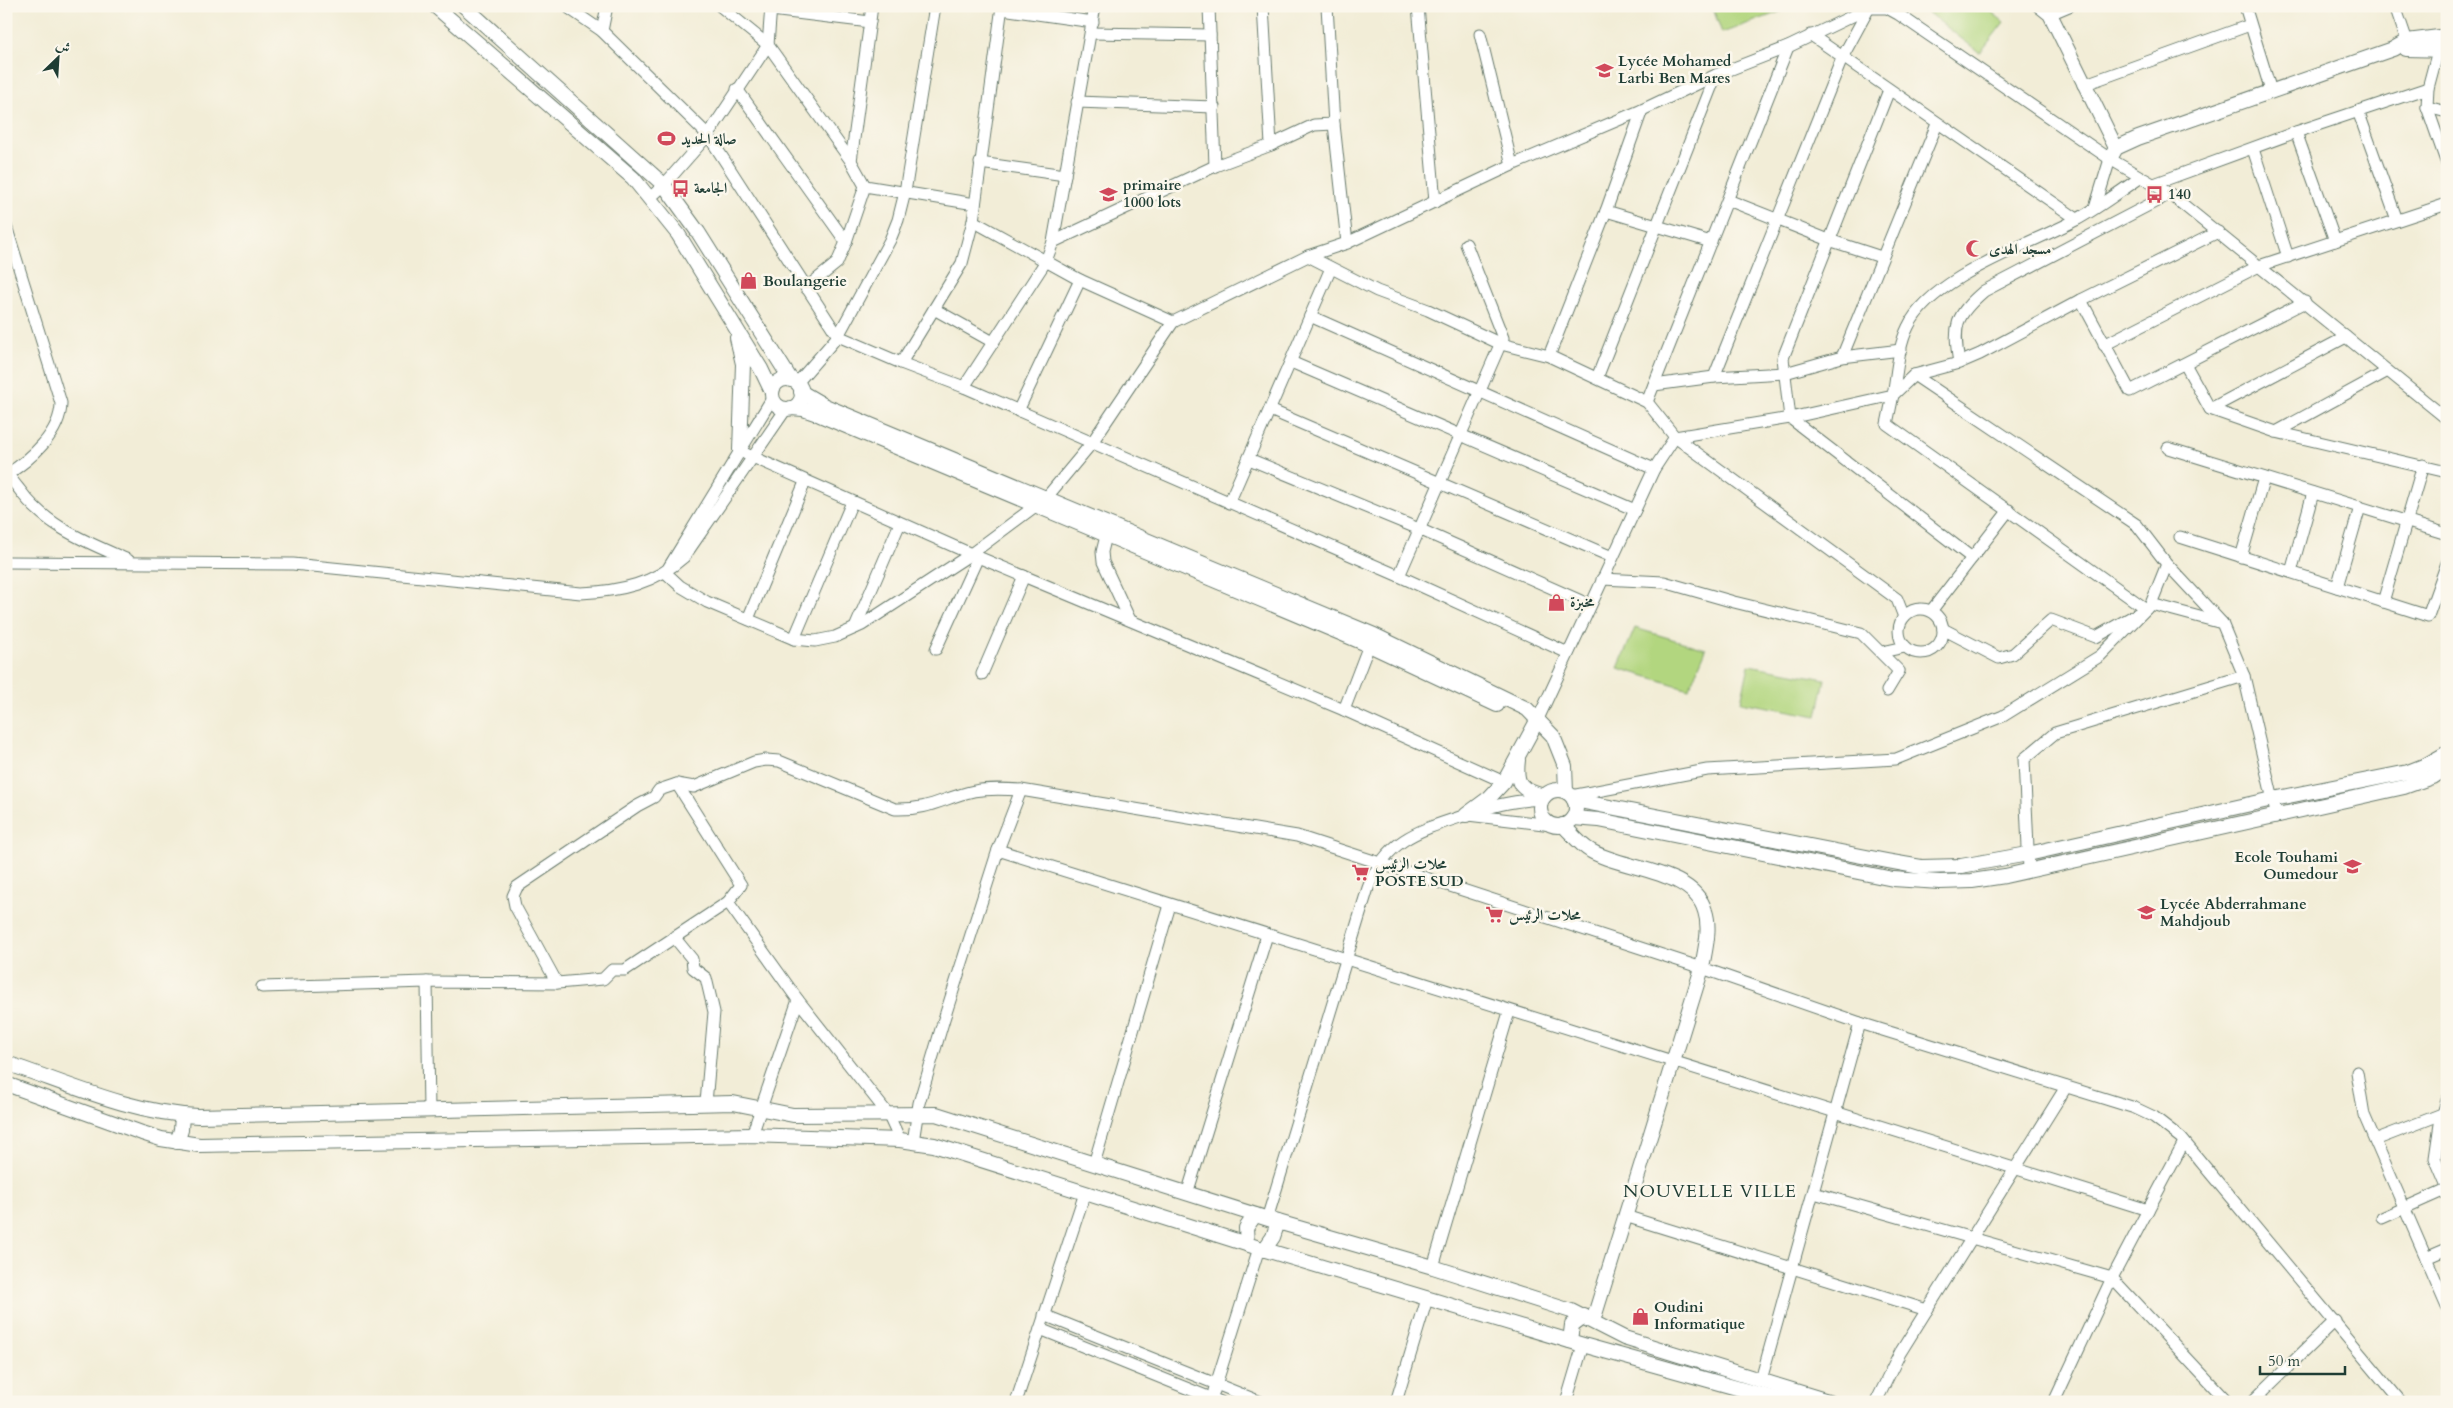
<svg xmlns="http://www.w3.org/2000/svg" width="2453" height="1408" viewBox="0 0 2453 1408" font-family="Cardo,Amiri,serif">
  <rect width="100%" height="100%" fill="#fbf7ec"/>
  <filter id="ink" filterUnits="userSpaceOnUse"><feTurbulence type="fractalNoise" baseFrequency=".02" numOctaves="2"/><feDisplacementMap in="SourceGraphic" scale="10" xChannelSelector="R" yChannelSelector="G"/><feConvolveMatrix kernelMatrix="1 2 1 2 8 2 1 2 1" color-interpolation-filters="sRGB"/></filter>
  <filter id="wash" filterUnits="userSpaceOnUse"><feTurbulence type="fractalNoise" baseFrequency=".0096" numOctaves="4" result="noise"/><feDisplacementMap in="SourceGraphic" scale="20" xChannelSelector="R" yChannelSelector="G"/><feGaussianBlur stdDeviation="1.12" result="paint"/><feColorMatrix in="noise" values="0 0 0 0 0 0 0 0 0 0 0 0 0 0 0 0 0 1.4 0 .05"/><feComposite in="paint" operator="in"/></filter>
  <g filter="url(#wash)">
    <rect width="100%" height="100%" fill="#f2edd7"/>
    <g fill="#b2d67f" stroke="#688a5a">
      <path d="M1712,6H1784L1785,10L1722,33Z"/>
      <path d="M1924,6H1984L2004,22L1980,53L1922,8Z"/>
      <path d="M1635,628L1706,649L1689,689L1618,668Z"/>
      <path d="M1749,665L1825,679L1817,716L1741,702Z"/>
    </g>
  </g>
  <g filter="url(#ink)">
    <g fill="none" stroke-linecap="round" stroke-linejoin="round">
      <defs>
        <g id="minor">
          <path d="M720,6L768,45L851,161L865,186L846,242L837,263L806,288"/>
          <path d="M1209,6L1215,166"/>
          <path d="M1263,6L1271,145"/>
          <path d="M1327,6L1334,124L1347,243"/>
          <path d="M1418,6L1435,202"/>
          <path d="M2245,6L2271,91"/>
          <path d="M2395,6L2407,41"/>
          <path d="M570,9L602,31L708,135L838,336L901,363L964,387L1399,576L1568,653"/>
          <path d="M1002,9L1093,22"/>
          <path d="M771,10L870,22"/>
          <path d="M2050,14L2069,6"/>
          <path d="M602,31L607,6"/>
          <path d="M1091,33L1210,35"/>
          <path d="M1480,34L1512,165"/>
          <path d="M1811,35L2077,219"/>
          <path d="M2440,43L2428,88L2427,107L2447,164"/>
          <path d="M2083,85L2250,25"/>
          <path d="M737,89L846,242"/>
          <path d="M1889,90L1783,358L1790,418L1972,558"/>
          <path d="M1077,102L1214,107"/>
          <path d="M2427,107L2447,112"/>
          <path d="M2358,111L2397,220"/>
          <path d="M2296,132L2335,241"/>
          <path d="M2253,149L2288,257"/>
          <path d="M851,161L872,6"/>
          <path d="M980,163L1065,175"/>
          <path d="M2154,184L2296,132L2428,88"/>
          <path d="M865,186L975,204"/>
          <path d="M650,198L664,185L708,135L768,45L771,6"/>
          <path d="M1728,200L1829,240L1881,257"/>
          <path d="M2095,208L2110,159"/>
          <path d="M1606,211L1711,242"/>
          <path d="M973,221L1080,280L1173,322"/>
          <path d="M6,226L61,403C61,433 30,460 6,475"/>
          <path d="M1053,242L1215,166L1271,145L1314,125L1334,124"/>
          <path d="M1308,256L1377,291L1428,310L1501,344L1549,356L1647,402L1675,437L1897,599L1904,617"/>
          <path d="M2081,300L2130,391L2305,302"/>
          <path d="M934,309L993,342"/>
          <path d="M1310,316L1654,469"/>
          <path d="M2104,345L2259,266L2447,204"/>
          <path d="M1549,356L1606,211L1642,110"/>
          <path d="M1842,357L1937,124"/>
          <path d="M1291,362L1635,510"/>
          <path d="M901,363L962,263L973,221L1002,6"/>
          <path d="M1959,363C1953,325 1955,316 1984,291L2170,194"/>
          <path d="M2185,364L2210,409L2276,432L2447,472"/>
          <path d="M1914,375L2137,525L2167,564L2222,623"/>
          <path d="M1714,377L1843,56L1869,8"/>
          <path d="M1597,378L1716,75"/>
          <path d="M797,383L838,336L890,240L898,220L905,192L935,6"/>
          <path d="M1654,385L1714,377L1785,373L1842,357L1901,350"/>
          <path d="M964,387L1046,261L1053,242L1095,6"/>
          <path d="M1647,402L1788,47"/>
          <path d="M2210,409L2346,337"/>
          <path d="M1270,410L1612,557"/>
          <path d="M1018,411L1080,280"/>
          <path d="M2276,432L2386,372"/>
          <path d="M2168,448L2447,534"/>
          <path d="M746,454L978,557L1344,710L1504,782"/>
          <path d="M1249,459L1419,529L1590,605"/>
          <path d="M6,470C9,477 14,483 19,489C46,527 87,542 128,560"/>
          <path d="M1229,503L1331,268"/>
          <path d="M1106,536L1102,552L1103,562L1130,620"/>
          <path d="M2180,537L2428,616L2447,563"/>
          <path d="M2241,557L2264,478"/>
          <path d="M6,562L293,564L581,593C621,591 654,584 684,557L786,409"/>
          <path d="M669,567L773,397"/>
          <path d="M2291,572L2313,493"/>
          <path d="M666,573L680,586L707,602L794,639L815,641L835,637L862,625L971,554L1046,498L1091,444L1173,322L1308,256L1347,243L1512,165L1642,110L1716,75L1788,47L1869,8H1887L1898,14L2110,159L2170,194L2447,419"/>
          <path d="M1399,576L1503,338L1466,244"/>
          <path d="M1602,579L1664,582L1734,602L1861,633L1899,671L1887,691"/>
          <path d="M2337,587L2360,507"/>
          <path d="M2383,602L2423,465"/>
          <path d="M2151,604L2222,623L2244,676L2277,817"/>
          <circle cx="1921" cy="631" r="22"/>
          <path d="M1931,611L2009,510"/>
          <path d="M748,619L805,482"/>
          <path d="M855,628L900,523"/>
          <path d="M1943,629L1999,658L2013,654L2051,620L2096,637L2146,609L1887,424L1893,395L1914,375L1959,363L1980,354L2081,300L2218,232"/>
          <path d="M794,639L852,502"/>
          <path d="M936,649L978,557"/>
          <path d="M1882,652L1905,647"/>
          <path d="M982,674L1024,576"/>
          <path d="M1344,710L1369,645"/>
          <path d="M1538,719L1654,469L1675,437L1790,418L1893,395C1897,373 1898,347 1908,327C1931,277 2029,245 2076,220C2098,208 2119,192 2140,178"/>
          <path d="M677,784L741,885L728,902L798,1000L888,1114L900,1140"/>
          <path d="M1571,796L1707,770L1896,759L2003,716L2100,656L2151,604L2167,564"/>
          <path d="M1468,815L1552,825"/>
          <path d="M998,850L2148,1210"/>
          <path d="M2029,870L2024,759L2055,733L2244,676"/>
          <path d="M674,937L692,959L693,968L706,978L714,1012L706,1103"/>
          <path d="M427,982L429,1110"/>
          <path d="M557,983L515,906L513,896L517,887L637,806L654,797L659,790L677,784L694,787L754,762L766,760L779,761L895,809C931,810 942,798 974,791C989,788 1005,789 1021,790L1297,836L1702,968L1860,1023L2135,1108L2154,1117L2181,1138L2401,1402"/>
          <path d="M262,987L427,982L557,983L603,979L612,970H625L728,902"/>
          <path d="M2357,1072L2364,1115L2447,1306"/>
          <path d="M2447,1100L2440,1124L2435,1158L2447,1186"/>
          <path d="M752,1135L798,1000"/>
          <path d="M2375,1140L2442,1114"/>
          <path d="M913,1142L919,1103L944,1019L998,850L1021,790"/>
          <path d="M1094,1164L1170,905"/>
          <path d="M1814,1193L2112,1278L2228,1402"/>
          <path d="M1187,1194L1267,935"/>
          <path d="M1625,1216L1927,1310"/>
          <path d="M2382,1218L2447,1189"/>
          <path d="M1267,1219L1368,888C1385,841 1417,831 1460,817C1491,806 1509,801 1542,799"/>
          <path d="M2426,1258L2447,1249"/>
          <path d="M1433,1267L1509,1012"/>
          <path d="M1044,1315L1261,1402"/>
          <path d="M1040,1329L1221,1402"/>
          <path d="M1761,1380L1860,1023"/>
          <path d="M1214,1391L1259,1248"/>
          <path d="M1016,1402L1085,1193"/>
          <path d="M1396,1402L1427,1299"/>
          <path d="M1566,1402L1583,1345"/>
          <path d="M1876,1402L1900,1353L2066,1087"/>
          <path d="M2054,1402L2112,1278L2184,1142"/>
          <path d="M2252,1402L2335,1321"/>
        </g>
        <g id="tertiary">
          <path d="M435,6L633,178L678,234L761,369L772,392"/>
          <path d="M464,6L664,185L698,232L791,380"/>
          <path d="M2040,6L2050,14L2116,148"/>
          <path d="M2406,49L2447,50"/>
          <path d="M2110,159L2116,148L2138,138L2393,49L2407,41L2447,36"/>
          <path d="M737,338L743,364L740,450"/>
          <circle cx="787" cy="394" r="15"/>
          <path d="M801,392L825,406L1374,635L1527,709L1553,736L1565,766L1566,792"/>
          <path d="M791,408L803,409L820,415L1369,645L1497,705"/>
          <path d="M1518,760C1515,785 1521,790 1544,796"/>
          <circle cx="1558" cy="808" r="18"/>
          <path d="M1574,800L1887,861L1921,867L1961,866L2028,854L2273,799L2408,772L2426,765L2447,753"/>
          <path d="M1466,815L1489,798L1504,782L1538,719"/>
          <path d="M1573,818L1599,820L1893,879L1940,882L1972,881L2005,876L2404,787L2432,777L2447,767"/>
          <path d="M1563,825C1572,834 1580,845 1591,851C1623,870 1693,869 1705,911C1711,929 1705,949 1702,968L1593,1321"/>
          <path d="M6,1063C69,1084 131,1113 198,1116L733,1103L793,1115L936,1114L1278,1222L1433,1267L1571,1311L1624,1338L1831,1402"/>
          <path d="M6,1084L142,1133L161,1139L199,1145L752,1135L900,1140L934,1145L1259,1248L1583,1345L1787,1402"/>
          <path d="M177,1142L181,1130L182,1115"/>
          <path d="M1247,1244L1246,1228L1255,1215"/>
          <path d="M1264,1250L1273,1237L1278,1222"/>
          <path d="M1570,1341L1572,1325L1584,1316"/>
        </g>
      </defs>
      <use href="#minor" stroke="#697b6d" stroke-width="13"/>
      <use href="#tertiary" stroke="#697b6d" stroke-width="16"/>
      <use href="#minor" stroke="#fff" stroke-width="11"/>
      <use href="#tertiary" stroke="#fff" stroke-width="14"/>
    </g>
  </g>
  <defs>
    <symbol id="school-bare" viewBox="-9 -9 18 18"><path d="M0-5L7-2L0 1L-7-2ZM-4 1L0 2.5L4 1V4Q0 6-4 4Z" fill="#d1495b" stroke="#fbf7ec" stroke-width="2.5" paint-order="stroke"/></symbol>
    <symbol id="stadium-bare" viewBox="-9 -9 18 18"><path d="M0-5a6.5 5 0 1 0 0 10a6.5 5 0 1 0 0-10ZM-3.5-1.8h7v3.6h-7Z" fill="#d1495b" stroke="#fbf7ec" stroke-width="2.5" paint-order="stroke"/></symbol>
    <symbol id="bus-bare" viewBox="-9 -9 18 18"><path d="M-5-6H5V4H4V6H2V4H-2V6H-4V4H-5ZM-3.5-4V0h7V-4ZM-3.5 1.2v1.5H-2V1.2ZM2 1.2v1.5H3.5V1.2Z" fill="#d1495b" stroke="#fbf7ec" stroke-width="2.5" paint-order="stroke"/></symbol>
    <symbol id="mosque-bare" viewBox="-9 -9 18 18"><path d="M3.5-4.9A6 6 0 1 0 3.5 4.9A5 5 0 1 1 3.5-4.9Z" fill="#d1495b" stroke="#fbf7ec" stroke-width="2.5" paint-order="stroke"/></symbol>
    <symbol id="shop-bare" viewBox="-9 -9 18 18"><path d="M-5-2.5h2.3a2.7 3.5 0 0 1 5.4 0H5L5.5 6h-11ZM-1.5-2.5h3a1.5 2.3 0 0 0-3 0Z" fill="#d1495b" stroke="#fbf7ec" stroke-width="2.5" paint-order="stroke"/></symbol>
    <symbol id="supermarket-bare" viewBox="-9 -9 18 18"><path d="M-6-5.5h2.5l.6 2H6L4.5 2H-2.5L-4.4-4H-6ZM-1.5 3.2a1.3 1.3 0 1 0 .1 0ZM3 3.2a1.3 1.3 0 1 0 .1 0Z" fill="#d1495b" stroke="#fbf7ec" stroke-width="2.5" paint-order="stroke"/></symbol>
  </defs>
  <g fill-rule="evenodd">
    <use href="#school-bare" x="1592" y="58" width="25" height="25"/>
    <use href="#stadium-bare" x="654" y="126" width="25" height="25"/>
    <use href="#bus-bare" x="668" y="176" width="25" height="25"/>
    <use href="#school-bare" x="1096" y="182" width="25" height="25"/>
    <use href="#bus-bare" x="2142" y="182" width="25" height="25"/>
    <use href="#mosque-bare" x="1962" y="236" width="25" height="25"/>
    <use href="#shop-bare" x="736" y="268" width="25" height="25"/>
    <use href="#shop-bare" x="1544" y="590" width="25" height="25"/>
    <use href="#school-bare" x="2340" y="854" width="25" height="25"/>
    <use href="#supermarket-bare" x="1348" y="860" width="25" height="25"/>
    <use href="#school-bare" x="2134" y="900" width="25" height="25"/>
    <use href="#supermarket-bare" x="1482" y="902" width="25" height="25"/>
    <use href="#shop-bare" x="1628" y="1304" width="25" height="25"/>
  </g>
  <g text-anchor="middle" stroke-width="5" stroke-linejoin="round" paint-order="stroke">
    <g font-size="15" font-weight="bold" fill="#1f3d34" stroke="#fbf7ec" text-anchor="start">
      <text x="1618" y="66">Lycée Mohamed<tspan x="1618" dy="17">Larbi Ben Mares</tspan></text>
      <text x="681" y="144">صالة الحديد</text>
      <text x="1123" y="190">primaire<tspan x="1123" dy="17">1000 lots</tspan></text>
      <text x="694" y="193">الجامعة</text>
      <text x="2168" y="199">140</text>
      <text x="1989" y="254">مسجد الهدى</text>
      <text x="763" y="286">Boulangerie</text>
      <text x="1570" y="607">مخبزة</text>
      <text x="2338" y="862" text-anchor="end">Ecole Touhami<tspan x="2338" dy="17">Oumedour</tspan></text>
      <text x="1375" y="869">محلات الرئيس<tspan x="1375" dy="17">POSTE SUD</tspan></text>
      <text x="2160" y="909">Lycée Abderrahmane<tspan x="2160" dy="17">Mahdjoub</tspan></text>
      <text x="1509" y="920">محلات الرئيس</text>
      <text x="1654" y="1312">Oudini<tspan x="1654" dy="17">Informatique</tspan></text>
    </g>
    <g font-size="18" letter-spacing="1" fill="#1f3d34" stroke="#fbf7ec">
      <text x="1710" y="1197">NOUVELLE VILLE</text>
    </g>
  </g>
  <rect width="2453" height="1408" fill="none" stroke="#fbf7ec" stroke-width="25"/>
  <g transform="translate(58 58) rotate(25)" stroke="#fbf7ec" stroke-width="4" paint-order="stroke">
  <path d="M0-4L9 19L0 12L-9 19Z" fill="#1f3d34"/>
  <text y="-8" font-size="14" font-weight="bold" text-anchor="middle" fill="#1f3d34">ش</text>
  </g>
  <path d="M2260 1366v8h85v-8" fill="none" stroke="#1f3d34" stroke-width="2.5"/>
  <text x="2268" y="1366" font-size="15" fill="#1f3d34" stroke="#fbf7ec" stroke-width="4" paint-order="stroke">50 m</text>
</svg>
